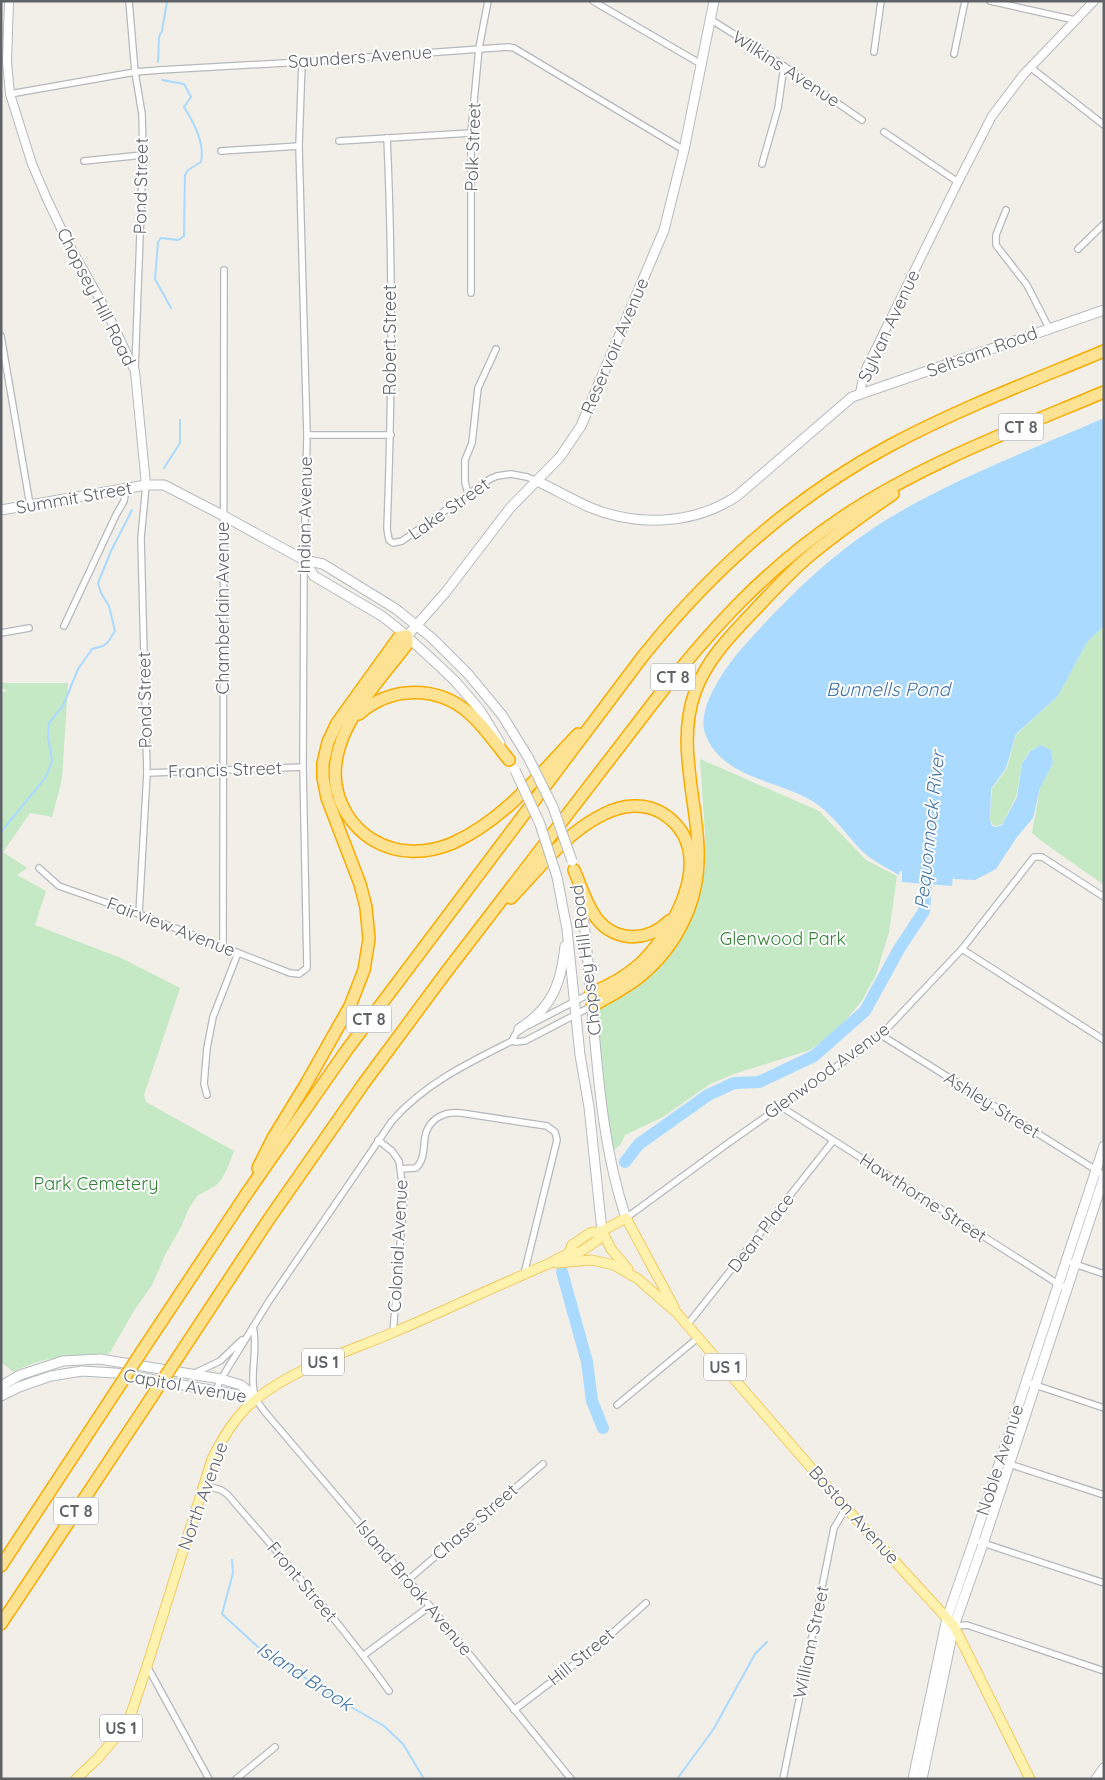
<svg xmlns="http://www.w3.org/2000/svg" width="1105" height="1780" viewBox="0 0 1105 1780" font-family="Quicksand,sans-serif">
  <rect width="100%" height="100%" fill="#f1efe8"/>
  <g fill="#c5e8c5">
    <path d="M1104,626V885L1047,845L1032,833L1040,788L1053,763L1051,750L1041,745L1029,751L1022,764L1016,797L1002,824L996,826L993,825L990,820L992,789L1007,768L1016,735L1058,696L1087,642Z"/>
    <path d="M1,683H68L62,779L52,817L30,813L3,852L27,868L17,875L46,891L35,925L121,958L180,988L144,1095L146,1102L234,1151L227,1169L221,1180L215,1186L197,1196L189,1208L181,1227L166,1253L152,1285L135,1309L109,1354C73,1356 46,1355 13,1372L1,1362V693L7,691L1,687Z"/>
    <path d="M700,759L819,811L866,860L897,876L889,932L876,975L861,1002L837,1030L810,1050L734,1074L710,1084L663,1117L625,1135L621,1144L613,1151L595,1036L591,999L679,926L703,878L705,868V834Z"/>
  </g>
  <path fill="#aadaff" d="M1104,418V626L1087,642L1058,696L1016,734L1006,768L991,789L990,820L992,826L996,827L1002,825L1017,797L1022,764L1030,751L1041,745L1051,750L1053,763L1040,788L1033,818L1017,837L996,869L975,880L954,879L953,876L952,886L902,882V871H900L899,875C887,868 873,861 863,852C848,837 835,817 817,804C783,780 721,780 705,733C696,708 727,665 743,647C783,602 825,560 875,527C946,481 1027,452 1104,418Z"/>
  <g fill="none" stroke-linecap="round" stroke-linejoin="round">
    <g stroke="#aadaff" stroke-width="2">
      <path d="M158,62L159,37L162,31L167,1"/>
      <path d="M162,80L184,84L191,97L184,107C194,123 205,143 201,162L188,170L185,175L184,236L178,240L161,238L158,242L155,279L171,308"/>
      <path d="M164,468L180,443V420"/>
      <path d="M1,832L46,777L52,761L48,736L49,723L63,706L78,669L92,649L103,646L108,642L115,631L109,606L101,593L98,583L111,551L132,510"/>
      <path d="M232,1560L233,1573L222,1614L257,1646L332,1696L384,1726L403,1744L424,1779"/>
      <path d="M677,1779L713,1730L755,1654L767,1642"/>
    </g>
    <g stroke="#aadaff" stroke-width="12">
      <path d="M625,1162L639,1144L708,1095L734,1083L759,1082L814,1056L865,1011L899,949L924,911L926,884"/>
      <path d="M562,1272L587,1362L592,1401L603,1428"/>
    </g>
    <defs>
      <g id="minor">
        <path d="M129,1L135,72L142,114L143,155L135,369"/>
        <path d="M593,1L701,64"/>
        <path d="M990,1L1075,20"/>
        <path d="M710,19L784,66L862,120"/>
        <path d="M874,52L881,1"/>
        <path d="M954,54L965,1"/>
        <path d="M1030,67L1104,125"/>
        <path d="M10,94L135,72L160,70L302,62L508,47L514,48L684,150"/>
        <path d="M884,132L958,182"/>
        <path d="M387,138C393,267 392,400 387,529L389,540L393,543L402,541L490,479L497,476L511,474L527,477L537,481"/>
        <path d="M339,141L471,133"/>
        <path d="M221,151L299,146"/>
        <path d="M84,161L143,155"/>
        <path d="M762,164L778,108L784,66"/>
        <path d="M1006,210L996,235V245L1027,285L1049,328"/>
        <path d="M1078,249L1104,224"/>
        <path d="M471,293V133L479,48L488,1"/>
        <path d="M1,336L30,505"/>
        <path d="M307,435H391"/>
        <path d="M468,494L465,482V460L472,443L478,388L496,349"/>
        <path d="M64,626L116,515L124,501L126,489"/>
        <path d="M1,633L29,628"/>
        <path d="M147,773L303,767"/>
        <path d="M39,868L59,886L139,914L290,973L299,974L307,968L303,767L304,560L307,435L299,146L302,62"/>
        <path d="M139,914L147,773L141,538L146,485"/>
        <path d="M223,947L224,270"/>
        <path d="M962,949L1104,1040"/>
        <path d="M529,1025L591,993"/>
        <path d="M881,1035L1104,1175"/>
        <path d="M512,1041L516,1042L525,1041L592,1006"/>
        <path d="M207,1095L204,1084L207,1048L213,1017L238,953"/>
        <path d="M780,1106L1058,1284L1067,1289"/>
        <path d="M378,1140L392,1151L399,1161L404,1196L393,1333"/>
        <path d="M401,1169L416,1168C425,1159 423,1149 425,1137C428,1119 444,1111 461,1113L547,1126L555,1132L557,1140L524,1274"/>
        <path d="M626,1218L727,1144L881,1035L962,949L1034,857H1042L1104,897"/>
        <path d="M1072,1263L1104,1274"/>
        <path d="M688,1324L833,1141"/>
        <path d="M253,1327C259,1349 248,1377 256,1399C258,1403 262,1408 265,1412L430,1606L571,1779"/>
        <path d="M195,1373L220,1361L242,1340"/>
        <path d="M1026,1382L1104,1408"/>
        <path d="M215,1392L221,1379L269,1301L392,1121C424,1084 468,1063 512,1041L516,1033L521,1029"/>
        <path d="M617,1405L699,1337"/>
        <path d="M1006,1463L1104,1495"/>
        <path d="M204,1485L221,1490L227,1494C283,1559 340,1622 389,1691"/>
        <path d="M974,1540L1104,1583"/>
        <path d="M408,1580L543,1464"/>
        <path d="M954,1626L967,1625L1104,1671"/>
        <path d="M364,1655L430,1606"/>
        <path d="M147,1666L209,1779"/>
        <path d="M514,1710L592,1651L646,1603"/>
        <path d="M236,1779L275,1747"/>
        <path d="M783,1779L834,1528L846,1508"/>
      </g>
      <g id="tertiary">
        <path d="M9,1L7,62L10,94L32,164L47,199L67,241L106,310L135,371L146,485"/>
        <path d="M860,393L864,373L958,182L992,116L1023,75L1094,1"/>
      </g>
      <g id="secondary">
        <path d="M537,481C554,489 571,499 589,507C636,527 694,525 737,496L852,397L1104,310"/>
        <path d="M1,510L146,485H164L224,516L304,560L323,564L396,609L432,638L469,675L502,715L528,757"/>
        <path d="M304,560L314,576L382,616L401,631L436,663L455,681L480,710L500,743"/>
        <path d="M407,636L445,593L510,508L560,457L581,426L664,230L684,150L714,1"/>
        <path d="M557,877L567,929L580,1055L589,1107L602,1231"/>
        <path d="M579,892C585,920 587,948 589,976C597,1057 600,1140 626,1218"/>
        <path d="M519,1029C552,1008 561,984 565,946"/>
        <path d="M1,1386L20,1375L63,1361L100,1359L221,1379L241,1385L256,1398"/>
        <path d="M1,1396L19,1387L51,1376L82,1371L115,1373L256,1398"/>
        <path d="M913,1779L947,1618L974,1540L1104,1146"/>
        <path d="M922,1779L954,1626L983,1544L1104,1177"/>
        <path d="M1096,1779L1104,1768"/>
      </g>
      <g id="primary">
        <path d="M602,1231L611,1249L628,1269"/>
        <path d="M569,1253L572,1245L590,1233L602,1231L626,1218L674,1307"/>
        <path d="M556,1263L592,1260L614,1265L638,1279L676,1312L846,1508L954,1626L1030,1779"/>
        <path d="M76,1779L98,1758L116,1737L131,1714L147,1666L212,1459C223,1437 236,1415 256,1399C295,1368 347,1352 392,1333C444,1311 496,1286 548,1264L569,1253L580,1252L598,1240L602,1231"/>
      </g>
      <g id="motorway">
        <path d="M359,714C391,686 437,685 469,713C484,726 496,744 509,760"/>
        <path d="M574,870C580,884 585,900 593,913C610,942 646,944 669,921"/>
        <path d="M511,898C539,869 566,832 604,814C622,805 644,802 662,813C720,849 676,929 640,964C625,977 609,986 591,993"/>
        <path d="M592,1006C607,998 621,990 634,981C672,953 697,908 698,861C699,841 696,821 693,801C688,764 682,728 695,692C706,661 729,637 752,613C770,594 788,574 808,557C835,534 864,514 893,494"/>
        <path d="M258,1168L273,1138L306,1084L350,1006L364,970L369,939L366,907L360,884L327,798L323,778V763L328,742L337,723L399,637L407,636V644C375,687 318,742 340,800C346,816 358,831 373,840C398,855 427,854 453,843C504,820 540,774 578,734"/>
        <path d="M142,1351L247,1193L346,1051L643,656C711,571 793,498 889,446C958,409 1032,381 1104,351"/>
        <path d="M178,1357L269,1219L364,1083L447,971L653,703C710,630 766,568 844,516C924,463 1016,429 1104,392"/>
        <path d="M1,1566L116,1391"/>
        <path d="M1,1624L151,1398"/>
      </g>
    </defs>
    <use href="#minor" stroke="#b5b8bc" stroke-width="8"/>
    <use href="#tertiary" stroke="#b5b8bc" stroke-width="10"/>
    <use href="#secondary" stroke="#b6babf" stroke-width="11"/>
    <use href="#primary" stroke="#f2c960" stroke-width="11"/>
    <use href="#motorway" stroke="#f9ab00" stroke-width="14"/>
    <use href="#minor" stroke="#fff" stroke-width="5.5"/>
    <use href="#tertiary" stroke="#fff" stroke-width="8"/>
    <use href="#secondary" stroke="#fff" stroke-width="9"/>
    <use href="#primary" stroke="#fff2af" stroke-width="9"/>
    <use href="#motorway" stroke="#fde293" stroke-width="11"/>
    <defs>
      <g id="secondary-bridge">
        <path d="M528,757L553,807L572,861"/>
        <path d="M515,770L540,824L557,877"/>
      </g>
      <g id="motorway-bridge">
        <path d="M116,1391L142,1351"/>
        <path d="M151,1398L178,1357"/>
      </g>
    </defs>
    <use href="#secondary-bridge" stroke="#b6babf" stroke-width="11" stroke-linecap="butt"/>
    <use href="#motorway-bridge" stroke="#f9ab00" stroke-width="14" stroke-linecap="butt"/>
    <use href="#secondary-bridge" stroke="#fff" stroke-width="9"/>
    <use href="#motorway-bridge" stroke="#fde293" stroke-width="11"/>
  </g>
  <g text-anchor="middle" stroke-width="4" stroke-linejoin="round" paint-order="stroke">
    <g fill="#fff" stroke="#8f9295" stroke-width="1">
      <rect x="998.5" y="413.5" width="45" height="27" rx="4"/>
      <rect x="650.5" y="663.5" width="45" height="27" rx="4"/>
      <rect x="346.5" y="1005.5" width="45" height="27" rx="4"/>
      <rect x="302" y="1348.5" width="42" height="27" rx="4"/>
      <rect x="704" y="1353.5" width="42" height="27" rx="4"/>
      <rect x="53.5" y="1497.5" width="45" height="27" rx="4"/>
      <rect x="100" y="1714.5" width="42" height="27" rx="4"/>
    </g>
    <g font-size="16" font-weight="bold" fill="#5f6368">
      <text x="1021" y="433">CT 8</text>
      <text x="673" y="683">CT 8</text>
      <text x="369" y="1025">CT 8</text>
      <text x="323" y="1368">US 1</text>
      <text x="725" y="1373">US 1</text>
      <text x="76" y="1517">CT 8</text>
      <text x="121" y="1734">US 1</text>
    </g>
    <g font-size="18" fill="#5f6368" stroke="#fff">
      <text transform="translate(360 57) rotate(-4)" y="6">Saunders Avenue</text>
      <text transform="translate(786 69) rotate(33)" y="6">Wilkins Avenue</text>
      <text transform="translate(473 147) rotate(-88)" y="6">Polk Street</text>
      <text transform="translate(141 186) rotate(-89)" y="6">Pond Street</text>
      <text transform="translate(96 297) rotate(63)" y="6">Chopsey Hill Road</text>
      <text transform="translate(889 326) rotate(-65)" y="6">Sylvan Avenue</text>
      <text transform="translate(390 340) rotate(-90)" y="6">Robert Street</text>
      <text transform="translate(615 346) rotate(-67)" y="6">Reservoir Avenue</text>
      <text transform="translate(982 352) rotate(-20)" y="6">Seltsam Road</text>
      <text transform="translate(74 498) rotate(-10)" y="6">Summit Street</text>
      <text transform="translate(449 509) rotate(-35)" y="6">Lake Street</text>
      <text transform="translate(305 515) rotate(-89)" y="6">Indian Avenue</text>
      <text transform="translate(223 608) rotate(-90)" y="6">Chamberlain Avenue</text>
      <text transform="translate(145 700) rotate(-91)" y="6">Pond Street</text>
      <text transform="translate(225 770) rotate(-2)" y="6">Francis Street</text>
      <text transform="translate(171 927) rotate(21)" y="6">Fairview Avenue</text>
      <text transform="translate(586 960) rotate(-97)" y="6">Chopsey Hill Road</text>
      <text transform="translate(827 1071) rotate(-36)" y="6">Glenwood Avenue</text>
      <text transform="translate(992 1105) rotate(32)" y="6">Ashley Street</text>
      <text transform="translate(923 1198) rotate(33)" y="6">Hawthorne Street</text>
      <text transform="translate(761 1233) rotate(-52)" y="6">Dean Place</text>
      <text transform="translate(398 1246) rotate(-87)" y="6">Colonial Avenue</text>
      <text transform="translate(185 1386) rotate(10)" y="6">Capitol Avenue</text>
      <text transform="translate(1000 1460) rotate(-72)" y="6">Noble Avenue</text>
      <text transform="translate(203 1496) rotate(-70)" y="6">North Avenue</text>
      <text transform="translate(854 1515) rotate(48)" y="6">Boston Avenue</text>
      <text transform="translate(475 1522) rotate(-41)" y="6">Chase Street</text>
      <text transform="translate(302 1582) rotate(50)" y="6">Front Street</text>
      <text transform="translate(414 1588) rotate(50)" y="6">Island Brook Avenue</text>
      <text transform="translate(811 1642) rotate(-78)" y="6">William Street</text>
      <text transform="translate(581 1657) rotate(-39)" y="6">Hill Street</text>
    </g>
    <g font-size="18" fill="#348238" stroke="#fff">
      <text x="783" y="945">Glenwood Park</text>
      <text x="96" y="1190">Park Cemetery</text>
    </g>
    <g font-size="19" font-style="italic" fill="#4174aa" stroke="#fff">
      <text x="888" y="696">Bunnells Pond</text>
      <text transform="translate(929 830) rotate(-84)" y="7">Pequonnock River</text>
      <text transform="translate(305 1676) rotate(33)" y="7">Island Brook</text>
    </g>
  </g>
  <rect width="1105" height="1780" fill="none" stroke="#5f6368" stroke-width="5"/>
</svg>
